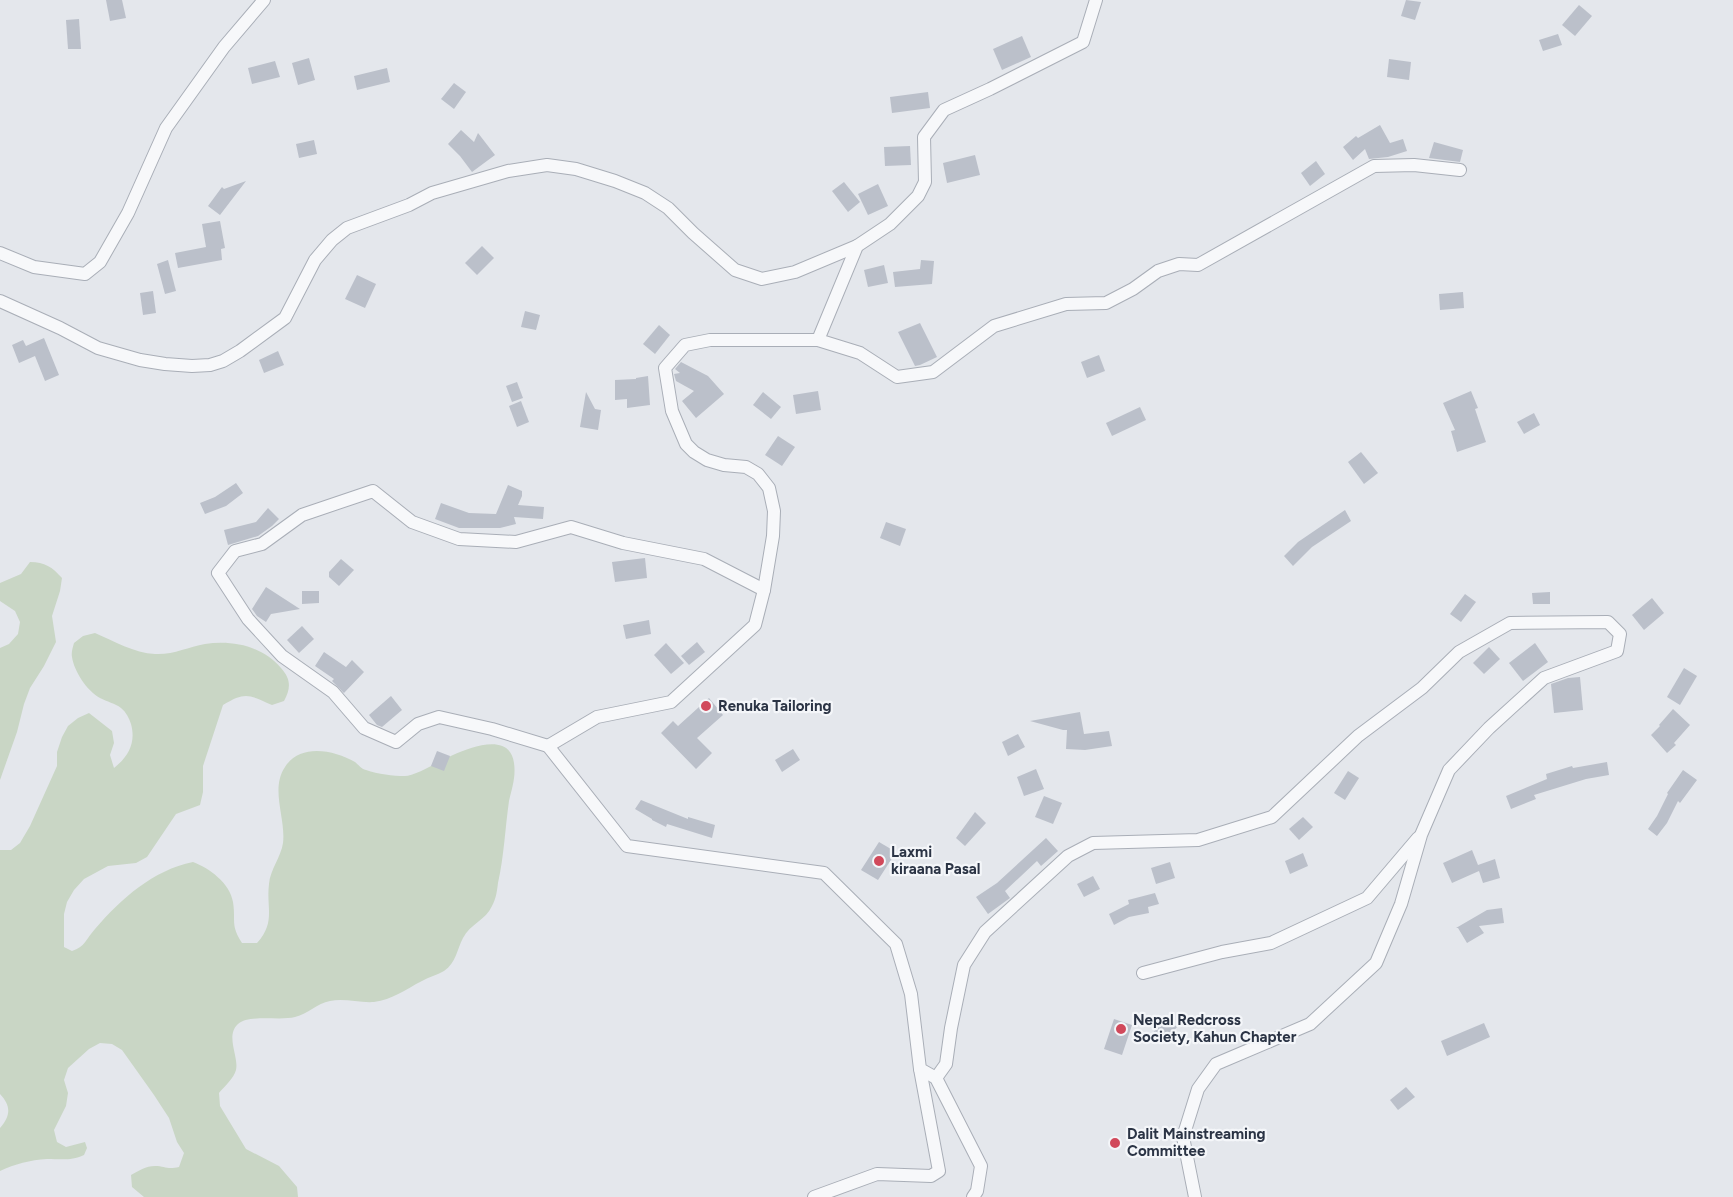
<svg xmlns="http://www.w3.org/2000/svg" width="1733" height="1197" viewBox="0 0 1733 1197" font-family="Figtree,sans-serif">
  <rect width="100%" height="100%" fill="#e4e7ec"/>
  <g fill="#c9d6c5">
    <path d="M30,562C45,562 52,567 62,578L60,591L52,616L56,642L44,666L30,688L24,704L17,732L0,780V648L9,644L18,634L20,622L15,611L0,601V583L21,574Z"/>
    <path d="M95,633C114,641 134,653 155,654C173,655 188,647 205,644C233,640 262,646 281,668C291,679 291,688 284,701L272,705C249,695 246,691 223,705L203,766V792L200,805L176,814L147,857L136,863L108,866L84,879L74,890L67,902L64,914V947L72,951C85,947 86,939 95,929C121,899 153,870 193,862C209,868 230,883 233,902C236,921 230,925 242,943H257C276,922 266,908 269,884C270,870 281,857 283,843C286,818 270,789 285,767C300,743 334,750 355,762C359,765 361,769 366,770C378,774 393,776 405,776C415,776 442,760 453,755C471,747 510,732 514,763C516,777 512,788 509,801C505,829 504,856 498,883C497,891 496,899 492,906C486,920 470,924 463,938C457,949 456,963 444,971C437,975 429,977 422,981C406,989 392,1000 374,1002C359,1003 344,998 330,1001C317,1003 308,1014 295,1017C280,1021 249,1014 238,1024C225,1036 239,1056 236,1070C234,1078 224,1087 219,1093L220,1106L246,1149L279,1166L297,1187L298,1197H144L132,1187L131,1175C138,1171 146,1166 155,1166C165,1166 167,1170 179,1167L184,1153L177,1142L169,1118L154,1095L122,1050L112,1044L100,1043L89,1049L68,1068L64,1080L68,1093L66,1106L54,1130L57,1142L66,1147L85,1142L87,1148L84,1155C71,1161 61,1159 47,1159C30,1160 15,1164 0,1171V1128C11,1115 11,1106 0,1094V850H11L20,843L30,826L57,766V752L62,737L68,726L78,718L89,713L112,731L114,743L110,755L114,768C129,756 136,742 131,724C129,718 126,712 121,708C115,703 107,702 100,698C87,691 74,671 72,657C71,652 73,647 74,643L83,636Z"/>
  </g>
  <g fill="#bbc0ca">
    <path d="M106,0H122L126,18L110,21Z"/>
    <path d="M1406,0L1421,2L1415,20L1401,16Z"/>
    <path d="M1579,5L1592,16L1575,36L1562,25Z"/>
    <path d="M79,19L81,49H68L66,20Z"/>
    <path d="M1558,34L1562,45L1543,51L1539,40Z"/>
    <path d="M1022,36L1031,57L1002,70L993,49Z"/>
    <path d="M309,58L315,80L298,85L292,63Z"/>
    <path d="M1389,59L1411,62L1409,80L1387,77Z"/>
    <path d="M275,61L280,77L252,84L248,68Z"/>
    <path d="M387,68L390,82L357,90L354,76Z"/>
    <path d="M454,83L466,92L454,109L441,99Z"/>
    <path d="M928,92L930,108L892,113L890,97Z"/>
    <path d="M1380,125L1390,143L1403,139L1407,151L1388,157L1369,159L1365,149L1353,160L1343,147L1356,136L1358,138Z"/>
    <path d="M461,130L474,142L478,133L495,155L472,172L460,156L448,144Z"/>
    <path d="M314,140L317,154L299,158L296,144Z"/>
    <path d="M1434,142L1463,150L1460,162L1429,158Z"/>
    <path d="M910,146L911,165L885,166L884,147Z"/>
    <path d="M975,155L980,175L947,183L943,163Z"/>
    <path d="M1316,161L1325,174L1310,186L1301,173Z"/>
    <path d="M246,181L220,215L208,206L222,187L224,189Z"/>
    <path d="M844,182L860,202L848,212L832,191Z"/>
    <path d="M878,184L888,206L868,215L858,194Z"/>
    <path d="M220,221L225,248L221,249L222,260L178,268L175,253L206,247L202,224Z"/>
    <path d="M482,246L494,258L477,275L465,263Z"/>
    <path d="M168,260L176,291L165,294L157,264Z"/>
    <path d="M921,260L934,261L932,284L895,287L893,272L920,269Z"/>
    <path d="M884,265L888,283L868,287L864,270Z"/>
    <path d="M357,275L376,284L365,308L345,299Z"/>
    <path d="M153,291L156,313L143,315L140,293Z"/>
    <path d="M1463,292L1464,308L1440,310L1439,294Z"/>
    <path d="M525,311L540,315L536,330L521,327Z"/>
    <path d="M920,323L937,357L920,365L915,366L898,332Z"/>
    <path d="M659,325L670,335L655,354L643,344Z"/>
    <path d="M44,338L59,375L45,381L35,356L19,363L12,345L23,340L26,346Z"/>
    <path d="M278,351L284,365L264,373L259,360Z"/>
    <path d="M1099,355L1105,371L1087,378L1081,362Z"/>
    <path d="M681,362L708,376L724,394L696,418L682,401L694,391L676,381L674,374L680,373L675,369Z"/>
    <path d="M648,376L650,405L627,408V399L615,400V380L636,379V378Z"/>
    <path d="M517,382L523,398L512,402L506,386Z"/>
    <path d="M818,391L821,410L796,414L793,395Z"/>
    <path d="M1471,391L1478,408L1475,409L1486,442L1457,452L1451,431L1455,430L1443,403Z"/>
    <path d="M586,392L595,409L601,410L598,430L580,427Z"/>
    <path d="M763,392L781,407L771,419L753,405Z"/>
    <path d="M521,401L529,422L517,427L509,406Z"/>
    <path d="M1140,407L1146,420L1112,436L1106,423Z"/>
    <path d="M1534,413L1540,425L1524,434L1517,422Z"/>
    <path d="M778,436L795,447L782,466L765,455Z"/>
    <path d="M1361,452L1378,473L1364,484L1348,462Z"/>
    <path d="M236,483L243,493L226,506L205,514L200,503L215,497Z"/>
    <path d="M508,485L522,491V496L518,505L544,507L543,519L514,517L516,524L500,528H459L435,519L441,503L469,513L496,514Z"/>
    <path d="M268,508L279,519L272,526L258,536L228,545L224,530L256,522Z"/>
    <path d="M1345,510L1351,521L1312,547L1293,566L1284,556L1298,542Z"/>
    <path d="M886,522L906,529L900,546L880,538Z"/>
    <path d="M645,558L647,578L615,582L612,562Z"/>
    <path d="M341,559L354,570L339,586L329,577V572Z"/>
    <path d="M266,587L300,609L271,614L266,622L257,616L252,609Z"/>
    <path d="M302,591H319V603L302,604Z"/>
    <path d="M1550,592V604H1533L1532,593Z"/>
    <path d="M1465,594L1476,602L1461,622L1450,614Z"/>
    <path d="M1652,598L1664,613L1644,630L1632,615Z"/>
    <path d="M649,620L651,634L626,639L623,625Z"/>
    <path d="M302,626L314,639L299,653L287,640Z"/>
    <path d="M697,642L705,652L689,665L681,656Z"/>
    <path d="M666,643L684,663L671,674L654,655Z"/>
    <path d="M1535,643L1548,662L1523,681L1509,663Z"/>
    <path d="M1489,647L1500,659L1484,674L1473,663Z"/>
    <path d="M324,652L346,667L352,660L364,672L344,693L332,681L334,679L315,666Z"/>
    <path d="M1684,668L1697,676L1680,705L1667,697Z"/>
    <path d="M1580,677L1583,710L1554,713L1551,684L1568,678Z"/>
    <path d="M391,696L402,710L382,727L377,725L369,715Z"/>
    <path d="M709,698L723,715L697,738L712,753L696,769L661,733L673,721L678,726Z"/>
    <path d="M1673,709L1690,725L1674,743L1676,745L1667,753L1651,735L1660,726L1659,725Z"/>
    <path d="M1080,712L1084,734L1109,731L1112,746L1085,750L1066,749L1067,730H1063L1030,721Z"/>
    <path d="M1018,734L1025,747L1008,756L1002,742Z"/>
    <path d="M793,749L800,760L782,772L775,760Z"/>
    <path d="M437,751L450,756L444,771L431,766Z"/>
    <path d="M1607,762L1609,775L1586,779L1534,795L1536,799L1511,809L1506,796L1547,779L1546,774L1572,766L1573,768Z"/>
    <path d="M1036,769L1044,789L1024,796L1017,777Z"/>
    <path d="M1683,770L1697,780L1680,803L1678,801L1667,823L1657,836L1648,829L1657,816L1668,794L1667,793Z"/>
    <path d="M1348,771L1359,778L1345,800L1334,793Z"/>
    <path d="M1044,796L1062,803L1053,824L1035,817Z"/>
    <path d="M641,800L688,819V817L715,825L712,838L667,824L666,827L652,820V819L635,809Z"/>
    <path d="M975,812L986,823L965,846L956,838Z"/>
    <path d="M1303,817L1313,827L1299,840L1289,829Z"/>
    <path d="M1046,838L1058,851L1041,866L1037,861L1005,891L1010,898L988,914L976,897L997,883Z"/>
    <path d="M879,842L896,852L878,880L861,870Z"/>
    <path d="M1472,850L1478,865L1495,859L1500,878L1483,883L1479,871L1452,883L1443,863Z"/>
    <path d="M1303,853L1308,866L1290,874L1285,861Z"/>
    <path d="M1170,862L1175,878L1156,884L1151,868Z"/>
    <path d="M1093,876L1100,889L1084,897L1077,884Z"/>
    <path d="M1155,893L1159,904L1148,907L1149,913L1129,917L1114,925L1109,914L1129,904L1128,900Z"/>
    <path d="M1502,908L1504,923L1479,926L1484,933L1467,943L1458,928H1456L1487,910Z"/>
    <path d="M1164,1017L1177,1027L1165,1042L1153,1033Z"/>
    <path d="M1114,1019L1132,1025L1122,1055L1104,1049Z"/>
    <path d="M1484,1023L1490,1037L1447,1056L1441,1041Z"/>
    <path d="M1406,1087L1415,1097L1398,1110L1390,1100Z"/>
  </g>
  <g fill="none" stroke-linecap="round" stroke-linejoin="round">
    <defs>
      <g id="minor">
        <path d="M0,253L34,267L85,274L100,262L128,213L166,128L224,47L264,0"/>
        <path d="M0,301L60,328L98,348L140,360L165,364L192,366L210,365L223,361L240,351L285,318L315,260L332,240L347,228L409,205L432,193L508,171L547,165L576,169L615,181L645,193L668,208L693,233L735,270L762,279L795,272L857,246"/>
        <path d="M818,340L860,353L897,377L933,372L994,326L1066,304L1106,303L1133,289L1158,271L1179,264L1198,265L1374,166L1414,165L1460,170"/>
        <path d="M548,746L492,729L439,717L418,724L396,742L364,728L333,692L282,656L248,619L218,573L235,551L262,544L302,515L373,491L412,522L459,539L516,542L571,527L623,543L704,559L764,590"/>
        <path d="M1143,973L1222,952L1271,943L1367,898L1418,838"/>
        <path d="M936,1078L946,1064L951,1028L964,965L985,932L1068,856L1093,843L1198,840L1272,817L1358,736L1422,688L1459,652L1510,623L1608,622L1620,634L1617,651L1544,678L1489,728L1449,770L1421,835L1401,904L1376,963L1310,1024L1216,1064L1198,1089L1183,1137L1195,1197"/>
        <path d="M814,1197L877,1174L931,1176L939,1171L920,1069"/>
        <path d="M973,1197L977,1191L981,1166L936,1078L920,1069L911,994L896,944L824,873L627,846L548,746L597,717L671,702L755,625L764,590L773,536L774,511L769,488L758,474L746,467L724,465L707,460L694,452L686,444L672,411L665,368L685,345L710,340H818L857,246L890,224L918,196L925,182L924,137L944,110L990,89L1083,42L1096,0"/>
      </g>
    </defs>
    <use href="#minor" stroke="#a9aeb7" stroke-width="14"/>
    <use href="#minor" stroke="#f7f8fa" stroke-width="12"/>
  </g>
  <g fill="#d1495b" stroke="#f4f6f9" stroke-width="2">
    <circle cx="706" cy="706" r="6"/>
    <circle cx="879" cy="861" r="6"/>
    <circle cx="1121" cy="1029" r="6"/>
    <circle cx="1115" cy="1143" r="6"/>
  </g>
  <g text-anchor="middle" stroke-width="4.5" stroke-linejoin="round" paint-order="stroke">
    <g font-size="15" font-weight="bold" fill="#2b3445" stroke="#f4f6f9" text-anchor="start">
      <text x="718" y="711">Renuka Tailoring</text>
      <text x="891" y="857">Laxmi<tspan x="891" dy="17">kiraana Pasal</tspan></text>
      <text x="1133" y="1025">Nepal Redcross<tspan x="1133" dy="17">Society, Kahun Chapter</tspan></text>
      <text x="1127" y="1139">Dalit Mainstreaming<tspan x="1127" dy="17">Committee</tspan></text>
    </g>
  </g>
</svg>
